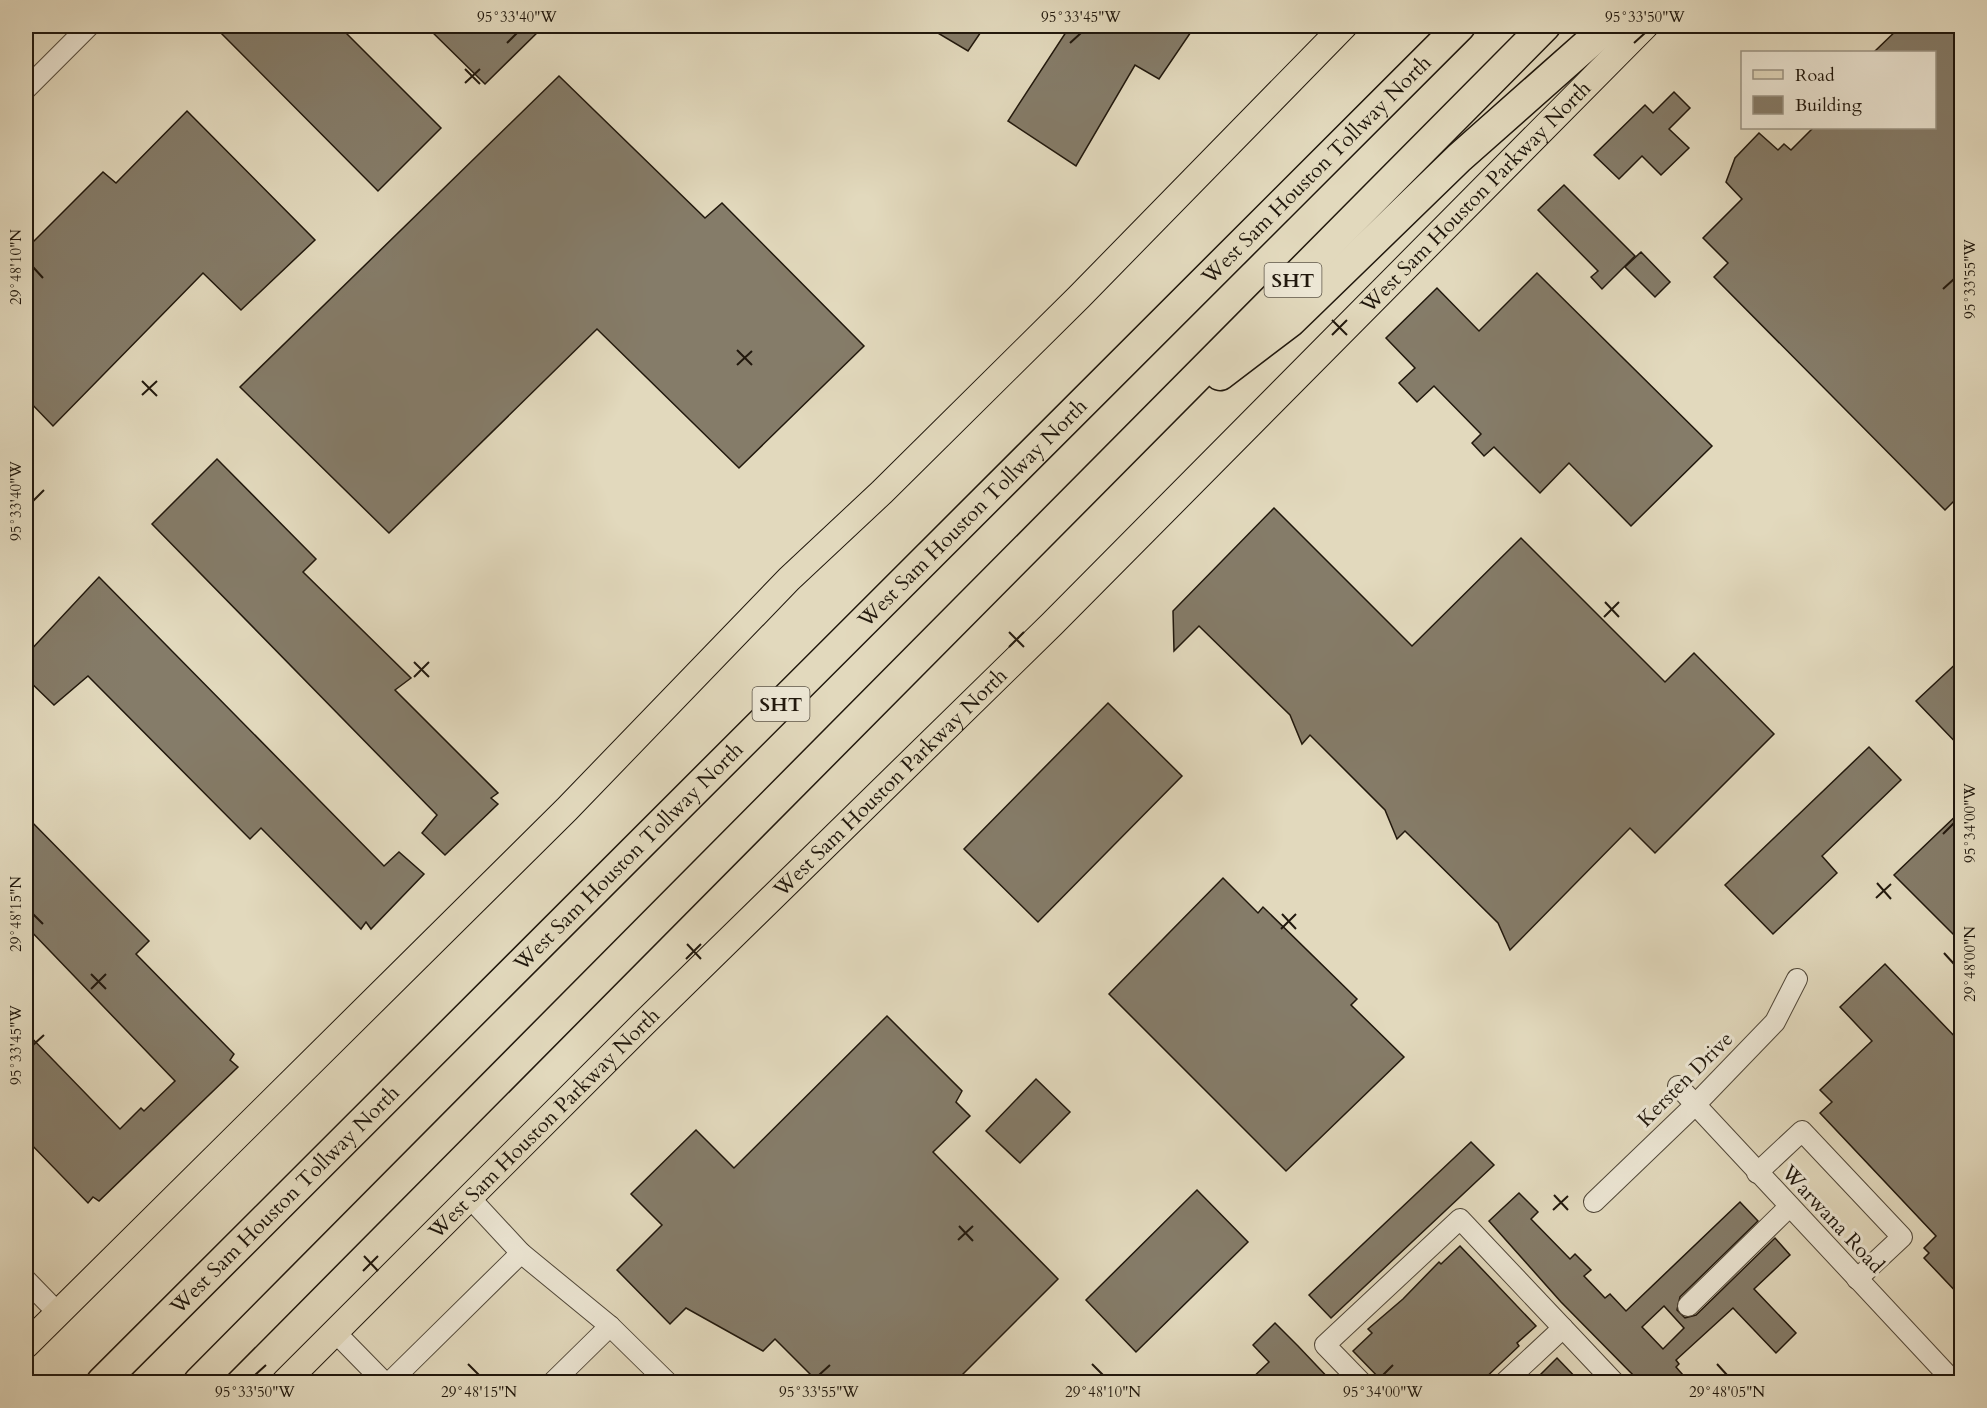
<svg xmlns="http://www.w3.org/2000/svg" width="1987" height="1408" viewBox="0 0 1987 1408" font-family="Cardo,serif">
  <rect width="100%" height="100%" fill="#e2d9bd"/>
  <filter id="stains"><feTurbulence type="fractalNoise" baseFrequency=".00333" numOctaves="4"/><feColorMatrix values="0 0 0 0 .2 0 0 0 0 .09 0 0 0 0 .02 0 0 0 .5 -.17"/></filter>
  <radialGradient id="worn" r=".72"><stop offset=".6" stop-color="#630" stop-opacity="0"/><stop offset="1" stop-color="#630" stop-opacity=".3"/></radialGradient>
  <g fill="#857c69" stroke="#21180d" stroke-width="1.5" fill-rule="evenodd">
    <path d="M214,26H339L441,128L378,191Z"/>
    <path d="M426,26H544L485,84Z"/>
    <path d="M926,26H985L968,51Z"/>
    <path d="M1070,26H1195L1159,79L1135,65L1076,166L1008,121Z"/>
    <path d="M1901,26H1962V493L1945,510L1714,277L1728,263L1703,238L1742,199L1726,182L1735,158L1759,133L1778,150L1784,144L1791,150L1813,128H1935V52H1874Z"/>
    <path d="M559,76L705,218L722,203L864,346L739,468L597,329L389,533L240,387Z"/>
    <path d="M1674,92L1690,108L1669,129L1689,148L1661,175L1642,156L1619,179L1594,155L1645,105L1653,113Z"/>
    <path d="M187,111L315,240L241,310L203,273L53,426L26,398V249L103,172L116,183Z"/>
    <path d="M1564,185L1635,256L1602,289L1591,277L1598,271L1538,210Z"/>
    <path d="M1641,252L1670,282L1655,297L1625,267Z"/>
    <path d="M1537,273L1712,446L1631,526L1569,463L1540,493L1494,447L1484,456L1472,443L1481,434L1434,386L1417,402L1399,383L1415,368L1386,338L1437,288L1479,331Z"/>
    <path d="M217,459L316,559L303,572L411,678L395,690L498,793L491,798L498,804L445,855L422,833L437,815L152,524Z"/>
    <path d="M1274,508L1412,646L1521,538L1665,682L1694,653L1774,734L1655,853L1630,828L1510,950L1498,923L1405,831L1397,839L1385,810L1310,735L1302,744L1290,715L1199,626L1174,651L1173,611Z"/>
    <path d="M99,577L384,866L399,852L424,874L371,929L366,922L361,929L261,828L250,839L88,676L54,705L26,678V655Z"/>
    <path d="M1962,658V749L1916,701Z"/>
    <path d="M1108,703L1182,776L1038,922L964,849Z"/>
    <path d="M1869,747L1901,780L1822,856L1837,873L1773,934L1725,885Z"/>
    <path d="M1962,810V943L1894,875Z"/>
    <path d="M26,816L149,941L136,954L234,1054L230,1060L238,1067L99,1201L93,1197L88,1203L26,1139V1032L120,1129L141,1108L144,1111L175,1081L26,926Z"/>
    <path d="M1223,878L1258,913L1263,907L1357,999L1351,1005L1404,1057L1286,1171L1109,994Z"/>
    <path d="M1885,964L1962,1044V1298L1924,1258L1929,1253L1924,1248L1936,1236L1820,1113L1832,1102L1820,1090L1872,1041L1840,1007Z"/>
    <path d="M887,1016L962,1091L956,1102L970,1116L933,1152L1058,1279L954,1383H819L775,1339L763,1351L686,1308L670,1324L617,1270L662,1225L631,1194L696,1130L734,1168Z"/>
    <path d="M1036,1079L1070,1112L1020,1163L986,1131Z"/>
    <path d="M1471,1142L1494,1165L1331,1318L1309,1295Z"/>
    <path d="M1197,1190L1248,1242L1136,1352L1086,1300Z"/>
    <path d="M1519,1193L1538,1212L1531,1219L1570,1259L1575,1254L1591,1270L1584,1276L1605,1298L1610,1294L1626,1311L1740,1202L1758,1221L1680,1297L1677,1310L1685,1318L1696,1315L1775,1238L1790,1255L1754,1289L1796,1333L1776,1353L1733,1308L1676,1360L1679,1364L1676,1367L1690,1383H1641L1561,1302L1489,1221ZM1664,1306L1684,1328L1663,1349L1642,1327Z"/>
    <path d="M1460,1246L1536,1326L1517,1343L1519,1346L1480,1383H1384L1353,1351L1372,1333L1368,1329L1403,1299L1439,1262L1441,1264Z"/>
    <path d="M1275,1323L1298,1346L1333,1383H1247L1269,1362L1253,1345Z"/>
    <path d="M1557,1358L1581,1383H1532Z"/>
  </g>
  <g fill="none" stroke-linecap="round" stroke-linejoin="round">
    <defs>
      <g id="minor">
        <path d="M26,89L89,26"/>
        <path d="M1678,1086L1954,1382"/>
        <path d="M1757,1173L1802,1131L1902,1237L1857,1279"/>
        <path d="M470,1198L521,1253L610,1326L667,1382"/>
        <path d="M1594,1202L1694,1106L1775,1022L1797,979"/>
        <path d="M26,1280L58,1313"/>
        <path d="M1688,1306L1789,1207"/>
        <path d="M335,1332L384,1382"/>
        <path d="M390,1382L521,1253"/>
        <path d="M553,1382L610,1326"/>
        <path d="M1361,1382L1325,1345L1460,1219L1614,1382"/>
        <path d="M1505,1382L1563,1328"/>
      </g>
      <g id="major">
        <path d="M26,1345L567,809L789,579L882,492L1079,297L1344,26"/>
        <path id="s1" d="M285,1382L643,1024L1052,624L1645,26"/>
      </g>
      <g id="highway">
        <path d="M1220,375L1291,321L1459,158L1608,26"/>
        <path id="s2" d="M102,1382L1460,26"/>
        <path d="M199,1382L1545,26"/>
      </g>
    </defs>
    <use href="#minor" stroke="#514839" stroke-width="22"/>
    <use href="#major" stroke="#21180d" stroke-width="28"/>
    <use href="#highway" stroke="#21180d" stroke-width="33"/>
    <use href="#minor" stroke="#ece6d4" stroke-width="20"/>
    <use href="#major" stroke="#e2d9bd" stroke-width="26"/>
    <use href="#highway" stroke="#e2d9bd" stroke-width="30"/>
  </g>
  <path fill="none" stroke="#21180d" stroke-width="2" d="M507,43L517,33M1070,43L1081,33M1634,43L1645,33M465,69L480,84M465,83L480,69M33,267L43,278M1943,289L1954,279M1332,320L1347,335M1332,335L1347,320M737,350L752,365M737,365L752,351M142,381L157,396M142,395L157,381M33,501L44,490M1605,602L1619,617M1604,617L1619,602M1009,632L1024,647M1009,647L1024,632M414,662L429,677M414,677L429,662M1943,834L1954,823M1877,883L1891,899M1876,898L1891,884M33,914L43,924M1282,914L1296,929M1281,929L1296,914M687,944L701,959M1944,953L1954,964M686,959L701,944M91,974L106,989M91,989L106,974M33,1045L44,1035M1554,1195L1568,1210M1553,1210L1568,1196M959,1226L973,1241M958,1240L973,1226M364,1256L378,1271M363,1271L378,1256M468,1364L479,1375M1092,1364L1103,1375M1717,1364L1727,1375M255,1375L266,1365M819,1375L830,1365M1383,1375L1393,1365"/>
  <g text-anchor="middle" stroke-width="6" stroke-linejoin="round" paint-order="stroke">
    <g fill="#ece6d4" stroke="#5e5649" stroke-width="1.5">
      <rect x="1264.5" y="263" width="57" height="34" rx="4.5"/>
      <rect x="752.5" y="687" width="57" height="34" rx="4.5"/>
    </g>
    <g font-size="20" font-weight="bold" fill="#21180d">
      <text x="1293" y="287">SHT</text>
      <text x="781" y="711">SHT</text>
    </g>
    <g font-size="21" fill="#21180d" stroke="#ece6d4">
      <text dy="7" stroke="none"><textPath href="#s2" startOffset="1716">West Sam Houston Tollway North</textPath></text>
      <text dy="7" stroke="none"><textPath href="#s1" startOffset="1680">West Sam Houston Parkway North</textPath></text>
      <text dy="7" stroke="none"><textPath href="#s2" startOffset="1230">West Sam Houston Tollway North</textPath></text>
      <text dy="7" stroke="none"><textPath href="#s1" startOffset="852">West Sam Houston Parkway North</textPath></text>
      <text dy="7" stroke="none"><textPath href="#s2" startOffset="744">West Sam Houston Tollway North</textPath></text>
      <text transform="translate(1685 1079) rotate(-45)" y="7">Kersten Drive</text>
      <text dy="7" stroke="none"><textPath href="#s1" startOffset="366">West Sam Houston Parkway North</textPath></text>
      <text dy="7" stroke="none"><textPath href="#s2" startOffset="258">West Sam Houston Tollway North</textPath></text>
      <text transform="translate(1833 1219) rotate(47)" y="7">Warwana Road</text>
    </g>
  </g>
  <rect width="1987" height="1408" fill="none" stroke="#e2d9bd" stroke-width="66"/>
  <rect x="1741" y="51" width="195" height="78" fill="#ece6d4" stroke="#9b9484" stroke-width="1.5"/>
  <rect x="1753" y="70" width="30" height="9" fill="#e2d9bd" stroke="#9b9484" stroke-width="1.5"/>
  <text x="1795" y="81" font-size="18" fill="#21180d">Road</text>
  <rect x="1753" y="96" width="30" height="18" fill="#857c69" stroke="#9b9484" stroke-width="1.5"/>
  <text x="1795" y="111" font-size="18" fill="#21180d">Building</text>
  <rect x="33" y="33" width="1921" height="1342" fill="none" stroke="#21180d" stroke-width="2"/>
  <g font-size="15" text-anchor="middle" fill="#21180d">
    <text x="517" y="22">95°33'40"W</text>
    <text x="1081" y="22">95°33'45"W</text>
    <text x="1645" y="22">95°33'50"W</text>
    <text transform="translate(16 267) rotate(-90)" y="5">29°48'10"N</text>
    <text transform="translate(1970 279) rotate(-90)" y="5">95°33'55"W</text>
    <text transform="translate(16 501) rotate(-90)" y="5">95°33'40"W</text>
    <text transform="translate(1970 823) rotate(-90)" y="5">95°34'00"W</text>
    <text transform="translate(16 914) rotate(-90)" y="5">29°48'15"N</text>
    <text transform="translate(1970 964) rotate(-90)" y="5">29°48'00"N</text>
    <text transform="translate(16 1045) rotate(-90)" y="5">95°33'45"W</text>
    <text x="255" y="1397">95°33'50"W</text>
    <text x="479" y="1397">29°48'15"N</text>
    <text x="819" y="1397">95°33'55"W</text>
    <text x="1103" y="1397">29°48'10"N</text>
    <text x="1383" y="1397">95°34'00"W</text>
    <text x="1727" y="1397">29°48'05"N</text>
  </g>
  <rect width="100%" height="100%" filter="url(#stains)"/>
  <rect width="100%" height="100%" fill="url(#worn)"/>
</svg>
